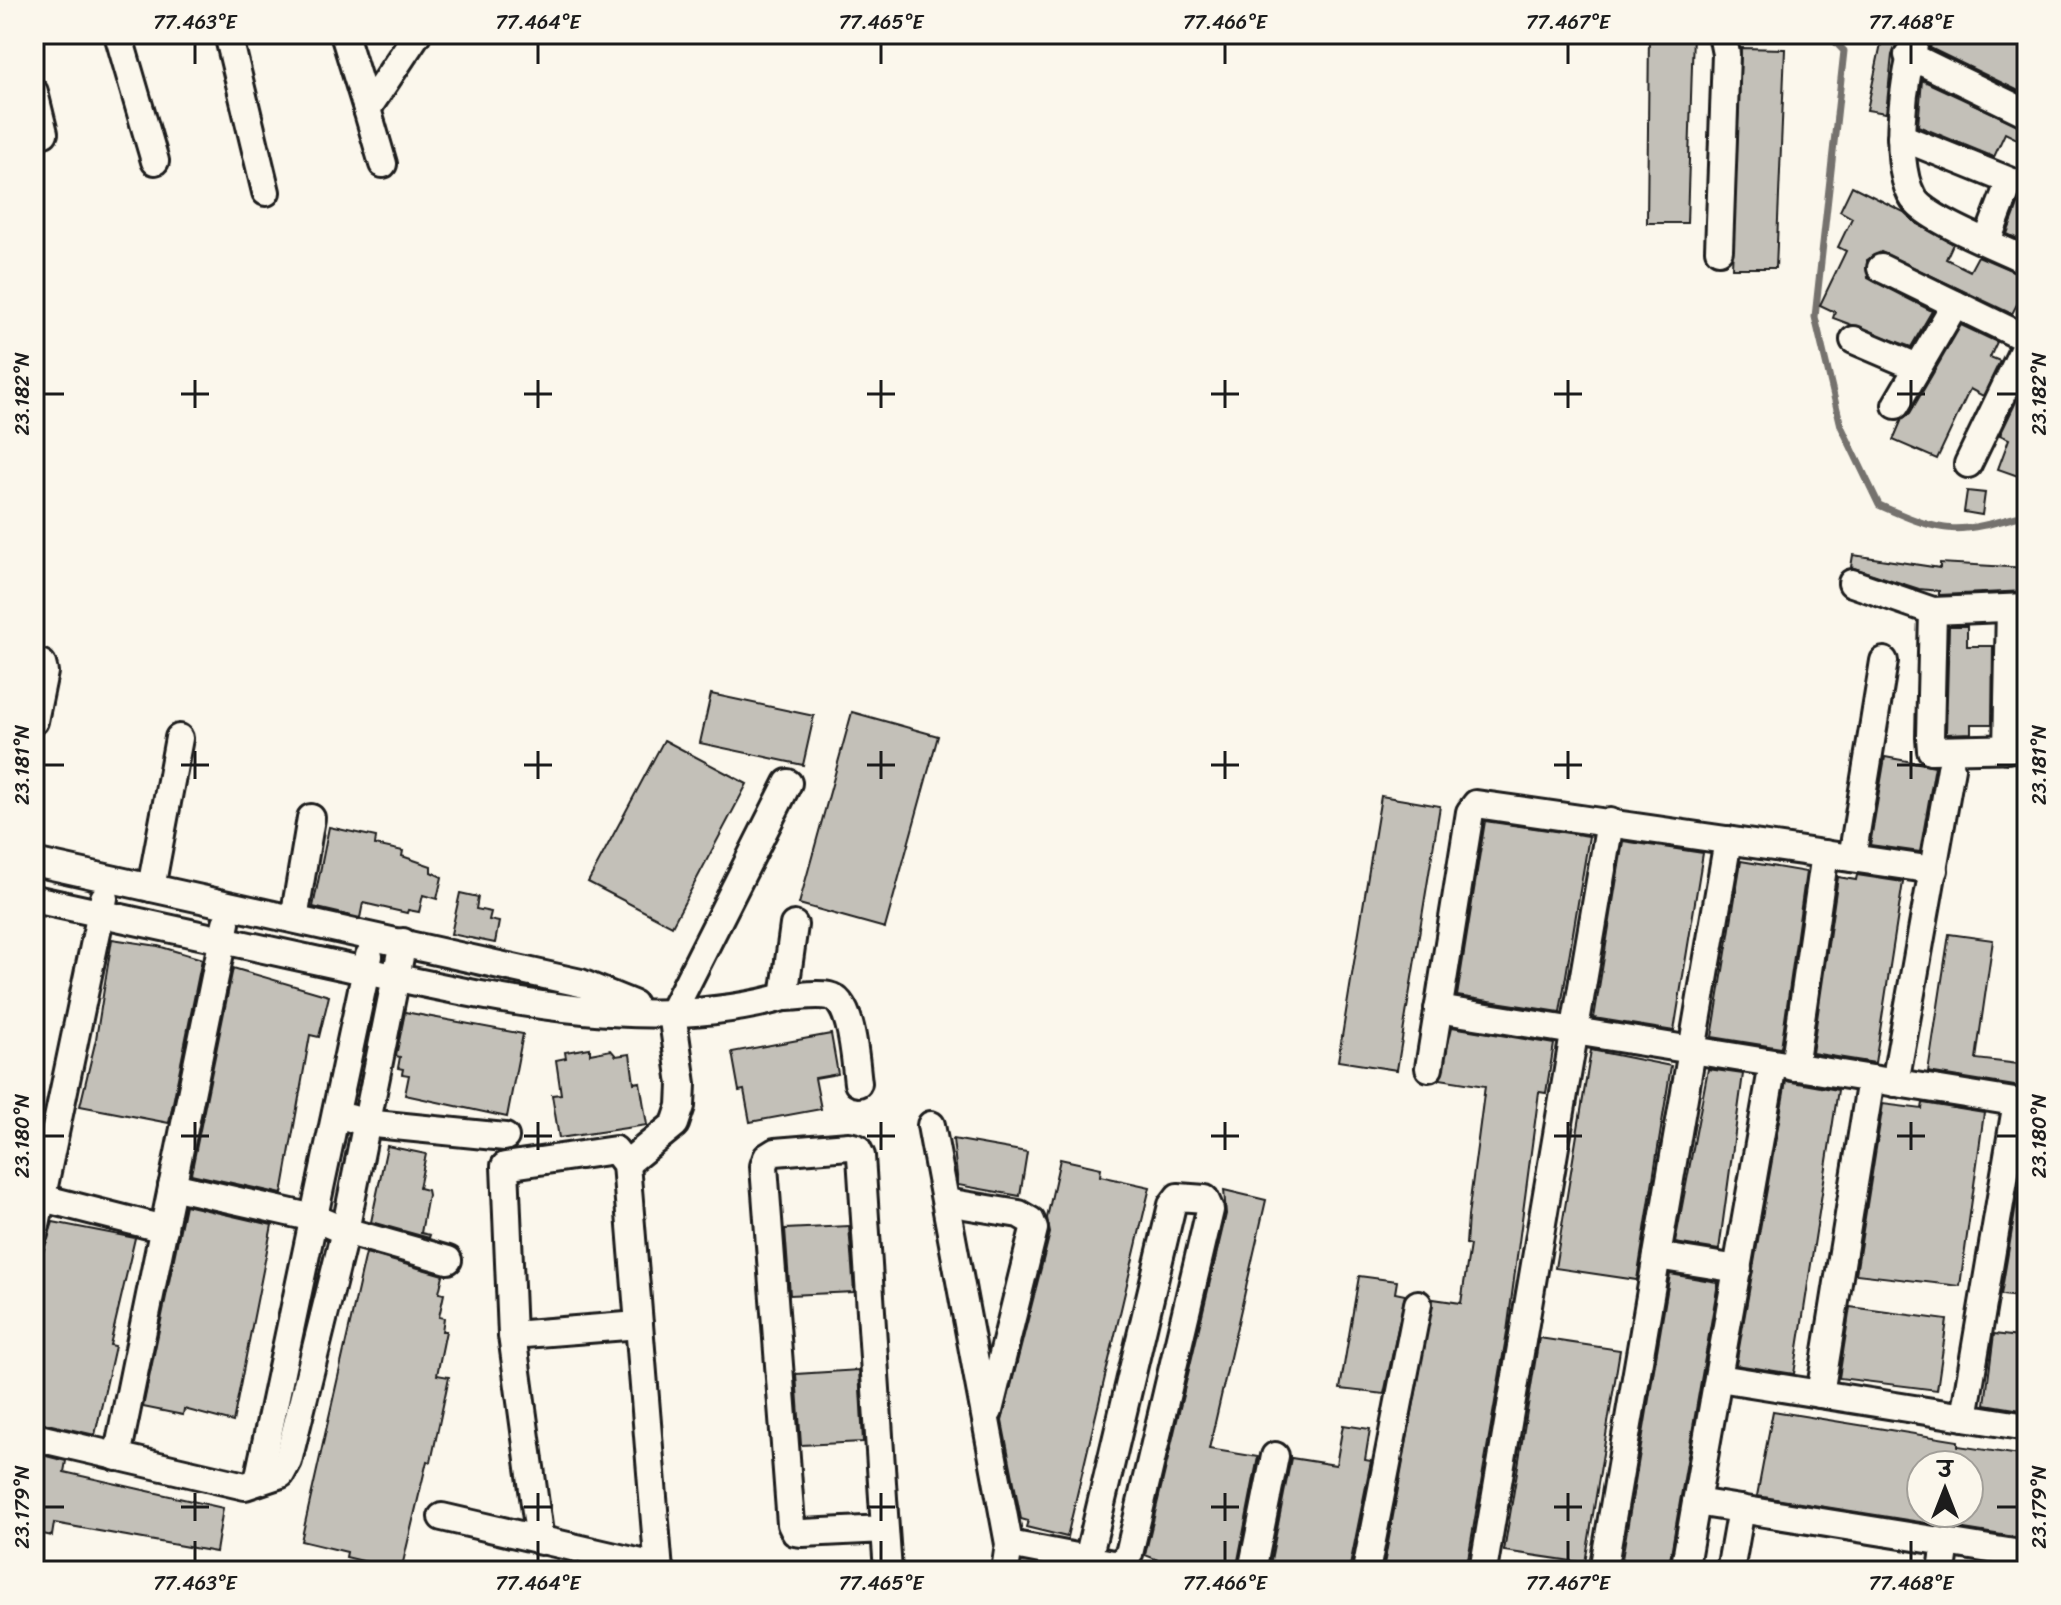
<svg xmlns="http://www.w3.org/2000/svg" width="2061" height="1605" viewBox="0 0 2061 1605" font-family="Sriracha,'Playpen Sans Deva',sans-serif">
  <rect width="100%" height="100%" fill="#fbf7ec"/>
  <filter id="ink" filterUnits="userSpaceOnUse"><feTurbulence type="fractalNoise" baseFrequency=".0125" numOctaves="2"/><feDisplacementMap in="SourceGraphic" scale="16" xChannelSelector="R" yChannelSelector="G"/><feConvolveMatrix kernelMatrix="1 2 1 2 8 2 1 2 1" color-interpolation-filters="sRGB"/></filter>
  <g filter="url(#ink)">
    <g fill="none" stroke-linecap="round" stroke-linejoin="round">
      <path stroke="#74726e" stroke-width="7" d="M1828,34L1844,51L1815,317L1841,426L1879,505C1948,536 1955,534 2027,514"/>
    </g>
    <g fill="#c3c0b8" stroke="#1c1c1c" stroke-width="2" fill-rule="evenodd">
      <path d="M1649,34H1693L1687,223H1647Z"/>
      <path d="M1883,34H1901L1892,55L1886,113L1867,110Z"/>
      <path d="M1934,34H2006L2027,44V95L1930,48Z"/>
      <path d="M1741,48L1785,49L1776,268H1732Z"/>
      <path d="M1922,80L2027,129V144L2005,133L1994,157L1918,126Z"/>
      <path d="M2027,165V243L2007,234L2025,187L2023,172Z"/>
      <path d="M1852,186L1904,212L1917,224L1953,244L1946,259L1970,271L1978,256L2027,277V285L2012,314L1881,252L1867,260L1868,278L1932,311L1911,347L1833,318L1835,312L1820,305L1846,251L1838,247L1852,218L1840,211Z"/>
      <path d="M1961,325L1997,342L1990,357L2000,361L1983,396L1970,389L1937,459L1893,440L1902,419L1910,413Z"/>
      <path d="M2027,379V453L2018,476L1998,469L2009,439L2000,435Z"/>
      <path d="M1967,491L1985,493L1982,515L1964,512Z"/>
      <path d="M1853,555L1940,568V563L2027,568V591L1939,595V591L1919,589L1851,567Z"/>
      <path d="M1949,626H1967V646H1993L1992,724H1971V733L1946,734Z"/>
      <path d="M711,694L814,716L803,765L700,743Z"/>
      <path d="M852,712L938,736L885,928L799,904Z"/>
      <path d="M664,740L747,784L672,926L588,882Z"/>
      <path d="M1885,757L1935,766L1920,852L1870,845Z"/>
      <path d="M1381,796L1440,806L1397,1070L1338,1061Z"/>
      <path d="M1485,821L1589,836L1560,1012L1457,996Z"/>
      <path d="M329,827L376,837L375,845L403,851L402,856L431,866V872L442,877L437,899L423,895L419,912L408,910L407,913L363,903L360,918L313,907Z"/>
      <path d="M1623,841L1703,853L1674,1031L1594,1018Z"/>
      <path d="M1741,861L1806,872L1781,1048L1712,1037Z"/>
      <path d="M1857,875L1903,882L1875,1063L1812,1053L1838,877L1856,880Z"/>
      <path d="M460,893L478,897L476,909L491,912L489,920L499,922L495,943L451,934Z"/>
      <path d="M1949,934L1993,940L1976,1059L2027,1065V1088L1928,1072Z"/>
      <path d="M112,939L158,946L202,959L169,1123L80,1106L96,1039Z"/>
      <path d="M233,968L329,996L319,1037L310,1035L282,1194L191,1174Z"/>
      <path d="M405,1012L523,1034L507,1117L405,1095L409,1075L402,1074L403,1069L398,1068L400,1057L396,1056Z"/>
      <path d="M1452,1027L1554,1044L1546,1093L1539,1092L1507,1332L1466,1571H1391L1383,1570L1433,1299L1461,1303L1470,1245L1466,1244L1468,1216L1485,1086L1440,1079Z"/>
      <path d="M831,1034L838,1074L815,1078L821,1109L750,1122L744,1090L739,1091L732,1052Z"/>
      <path d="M590,1048V1054L611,1050L616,1056L630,1054L634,1083L640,1082L647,1125L559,1138L552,1095L561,1094L556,1060L566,1058L565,1052Z"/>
      <path d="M1591,1050L1671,1066L1637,1280L1555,1268Z"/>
      <path d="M1708,1069L1743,1074L1719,1250L1675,1243Z"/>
      <path d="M1786,1081L1838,1090L1794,1374L1736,1365Z"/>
      <path d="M1923,1103L1984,1113L1960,1286L1856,1274L1883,1104L1922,1109Z"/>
      <path d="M953,1139L1027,1152L1020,1196L958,1185Z"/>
      <path d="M387,1146L426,1154L419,1188L427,1190L428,1195L421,1233L430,1235L429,1238L371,1222Z"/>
      <path d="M1060,1159L1101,1168L1100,1176L1150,1187L1067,1537L1026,1527L1028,1521L1021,1519L1002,1421L1050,1233L1047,1218Z"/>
      <path d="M2020,1182H2027V1298L2001,1295Z"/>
      <path d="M1224,1190L1266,1200L1209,1449L1258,1457L1236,1571H1186L1145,1555L1226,1214Z"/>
      <path d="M185,1205L272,1225L233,1422L184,1409L183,1415L143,1407Z"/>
      <path d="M53,1222L135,1238L110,1345L115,1346L95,1435L34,1421V1280Z"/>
      <path d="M849,1226L854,1292L790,1295L785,1229Z"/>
      <path d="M366,1253L443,1275L439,1293L444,1294L439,1317L444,1318L442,1331H446L437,1375L449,1377L431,1462L427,1461L401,1571L379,1569L380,1565L346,1557L347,1552L301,1541Z"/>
      <path d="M1670,1274L1717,1282V1289L1668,1571H1620Z"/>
      <path d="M1359,1276L1397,1281L1395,1293L1405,1295L1384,1394L1340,1389Z"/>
      <path d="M1850,1307L1947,1320L1937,1390L1839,1378Z"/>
      <path d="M1994,1334L2027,1338V1411L1985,1404Z"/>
      <path d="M1539,1338L1620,1350L1585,1563L1504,1551Z"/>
      <path d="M859,1370L863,1442L801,1445L796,1374Z"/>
      <path d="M1773,1411L1958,1441V1446L2027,1456V1539L1757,1496ZM1921,1465H1969V1513H1921Z"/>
      <path d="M1343,1425L1370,1429L1365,1460L1371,1461L1349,1571L1270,1565L1291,1458L1336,1465Z"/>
      <path d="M34,1453L66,1461L64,1472L223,1508L216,1552L54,1523L52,1536L34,1532Z"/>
    </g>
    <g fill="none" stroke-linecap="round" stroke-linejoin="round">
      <defs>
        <g id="minor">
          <path d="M118,34L155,161"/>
          <path d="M228,34L266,192"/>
          <path d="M344,34L367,109L417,34"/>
          <path d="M1918,34C1903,68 1890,174 1917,203C1934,222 2001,248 2027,261"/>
          <path d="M1908,55L2027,113"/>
          <path d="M34,92L44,133"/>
          <path d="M367,109L383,164"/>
          <path d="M1901,137L2010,181L1987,241"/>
          <path d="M1719,250L1726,54L1722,34"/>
          <path d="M1881,268L2027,339"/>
          <path d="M1854,340L1917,367"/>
          <path d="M1896,405L1955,304"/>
          <path d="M1968,464L2027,342"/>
          <path d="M1852,583L1933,611"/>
          <path d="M2027,607L1933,611L1930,737L1931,750L2027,748"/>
          <path d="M34,661L42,664L44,672L34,721"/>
          <path d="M2007,749L2010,608"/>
          <path d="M1852,858L1884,661"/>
          <path d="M34,862L581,983L633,1004"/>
          <path d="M151,888L179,738"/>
          <path d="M34,899C136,922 239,944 342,966C485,996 639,1037 784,997L794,925"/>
          <path d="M294,919L311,818"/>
          <path d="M784,997C798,997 816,993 829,996C853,1001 855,1061 858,1083"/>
          <path d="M1438,1009L2027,1104"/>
          <path d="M1794,1067L1825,854"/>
          <path d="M1429,1068L1470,812L1476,804L1934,870"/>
          <path d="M1895,1083L1951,768"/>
          <path d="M350,1118L365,1123L505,1137"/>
          <path d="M931,1125L1009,1544L1005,1571"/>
          <path d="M626,1164L675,1124L681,1106L682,1084L672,1013L788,783"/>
          <path d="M172,1186L314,1218L345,1231L448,1260"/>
          <path d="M42,1198L164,1229"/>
          <path d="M946,1202L1019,1214L1031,1221L1034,1229L989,1411"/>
          <path d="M34,1234L104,898"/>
          <path d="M1657,1256L1738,1269"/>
          <path d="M512,1335L639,1325"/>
          <path d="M1719,1378L2027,1427"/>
          <path d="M1820,1394L1871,1079"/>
          <path d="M1964,1417L2017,1102"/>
          <path d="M34,1437L245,1486L281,1474L288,1461L345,1231L403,942"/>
          <path d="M117,1457L226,923"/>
          <path d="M258,1481L369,956"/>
          <path d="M1696,1502L2027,1555"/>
          <path d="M442,1517L659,1567"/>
          <path d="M885,1529L803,1533L795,1532L791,1524L764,1166L767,1157L775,1152L849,1146L857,1148L861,1156L885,1529L888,1571"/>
          <path d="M540,1541L512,1335L505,1166L615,1150L626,1164L659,1571"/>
          <path d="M1009,1544L1118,1565L1129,1554L1210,1210L1205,1199L1178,1197L1172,1205L1088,1559"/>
          <path d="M1252,1571L1275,1456"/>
          <path d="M1366,1571L1418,1304"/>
          <path d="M1483,1571L1610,822"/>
          <path d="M1603,1571L1728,840"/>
          <path d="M1684,1571L1773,1064"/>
          <path d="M1730,1571L1741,1509"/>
          <path d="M1942,1571L1946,1542"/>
        </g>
      </defs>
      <use href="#minor" stroke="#1c1c1c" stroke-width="32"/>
      <use href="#minor" stroke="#fbf7ec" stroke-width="26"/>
    </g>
  </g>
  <path fill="none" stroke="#1c1c1c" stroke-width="3" d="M195,44V64M538,44V64M881,44V64M1225,44V64M1568,44V64M1911,44V64M195,380V408M538,380V408M881,380V408M1225,380V408M1568,380V408M1911,380V408M44,394H64M181,394H209M524,394H552M867,394H895M1211,394H1239M1554,394H1582M1897,394H1925M1997,394H2017M195,751V779M538,751V779M881,751V779M1225,751V779M1568,751V779M1911,751V779M44,765H64M181,765H209M524,765H552M867,765H895M1211,765H1239M1554,765H1582M1897,765H1925M1997,765H2017M195,1122V1150M538,1122V1150M881,1122V1150M1225,1122V1150M1568,1122V1150M1911,1122V1150M44,1136H64M181,1136H209M524,1136H552M867,1136H895M1211,1136H1239M1554,1136H1582M1897,1136H1925M1997,1136H2017M195,1493V1521M538,1493V1521M881,1493V1521M1225,1493V1521M1568,1493V1521M44,1507H64M181,1507H209M524,1507H552M867,1507H895M1211,1507H1239M1554,1507H1582M1997,1507H2017M195,1541V1561M538,1541V1561M881,1541V1561M1225,1541V1561M1568,1541V1561M1911,1541V1561"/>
  <rect width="2061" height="1605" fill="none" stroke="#fbf7ec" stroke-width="88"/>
  <g transform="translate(1945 1489)"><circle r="38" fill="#fbf7ec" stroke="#a29f99" stroke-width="2"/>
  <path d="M0-6L14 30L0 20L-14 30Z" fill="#1c1c1c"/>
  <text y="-12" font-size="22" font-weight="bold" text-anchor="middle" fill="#1c1c1c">उ</text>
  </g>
  <rect x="44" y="44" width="1973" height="1517" fill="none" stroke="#1c1c1c" stroke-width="3"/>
  <g font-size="20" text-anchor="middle" fill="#1c1c1c">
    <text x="195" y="29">77.463°E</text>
    <text x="538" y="29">77.464°E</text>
    <text x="881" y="29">77.465°E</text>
    <text x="1225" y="29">77.466°E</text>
    <text x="1568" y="29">77.467°E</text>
    <text x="1911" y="29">77.468°E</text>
    <text transform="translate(22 394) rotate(-90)" y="7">23.182°N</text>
    <text transform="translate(2039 394) rotate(-90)" y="7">23.182°N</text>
    <text transform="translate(22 765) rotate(-90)" y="7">23.181°N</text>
    <text transform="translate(2039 765) rotate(-90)" y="7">23.181°N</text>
    <text transform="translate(22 1136) rotate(-90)" y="7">23.180°N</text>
    <text transform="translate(2039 1136) rotate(-90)" y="7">23.180°N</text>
    <text transform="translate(22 1507) rotate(-90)" y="7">23.179°N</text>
    <text transform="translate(2039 1507) rotate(-90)" y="7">23.179°N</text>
    <text x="195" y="1590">77.463°E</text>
    <text x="538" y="1590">77.464°E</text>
    <text x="881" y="1590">77.465°E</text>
    <text x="1225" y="1590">77.466°E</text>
    <text x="1568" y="1590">77.467°E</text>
    <text x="1911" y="1590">77.468°E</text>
  </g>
</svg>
